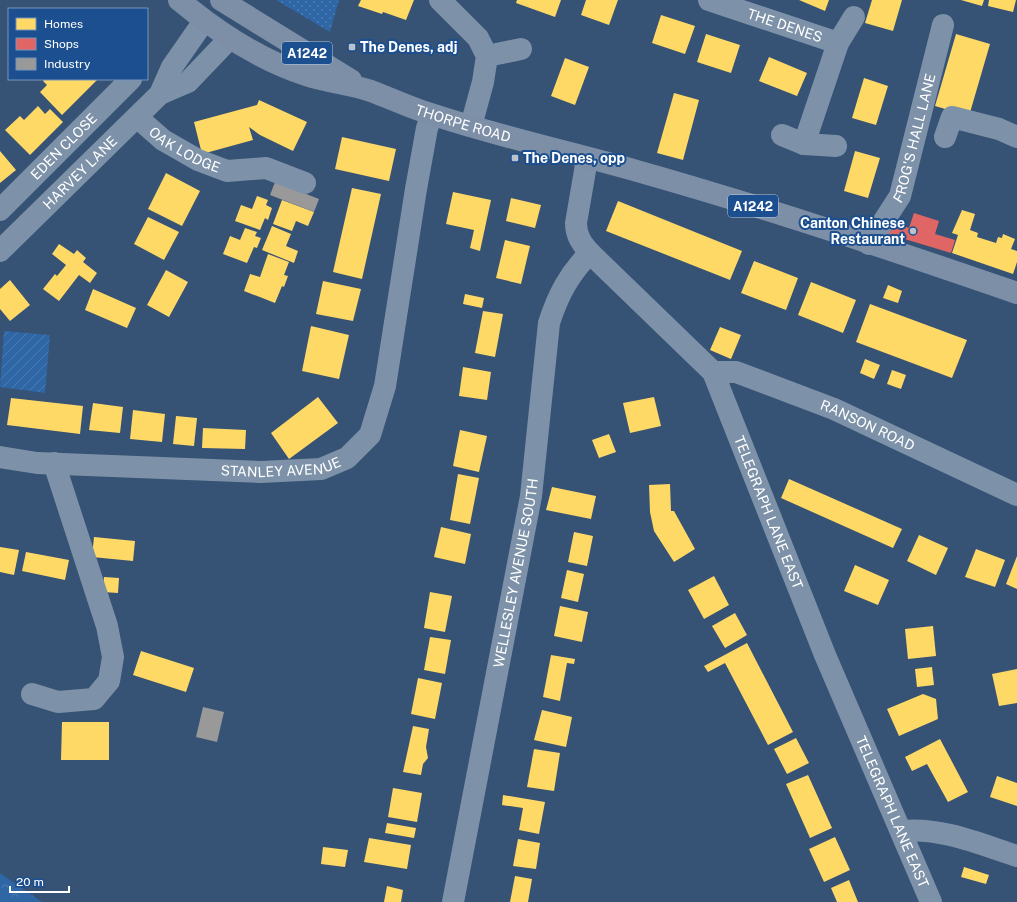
<svg xmlns="http://www.w3.org/2000/svg" width="1017" height="902" viewBox="0 0 1017 902" font-family="'Public Sans',sans-serif">
  <defs>
    <pattern id="forest-crowns" width="20" height="18" patternUnits="userSpaceOnUse"><rect width="20" height="18" fill="#2f66a5"/><path d="M2 6a3 3 0 1 1 6 0M12 15a3 3 0 1 1 6 0" fill="none" stroke="#4e7db2"/></pattern>
    <pattern id="park-dots" width="8" height="8" patternUnits="userSpaceOnUse"><rect width="8" height="8" fill="#2f66a5"/><path d="M2 2h.1M6 6h.1" fill="none" stroke="#4e7db2" stroke-width="1.8" stroke-linecap="round"/></pattern>
    <pattern id="garden-furrows" width="10" height="10" patternUnits="userSpaceOnUse"><rect width="10" height="10" fill="#2f66a5"/><path d="M-1 1l2-2M0 10L10 0M9 11l2-2" fill="none" stroke="#4e7db2"/></pattern>
  </defs>
  <rect width="100%" height="100%" fill="#365274"/>
  <path fill="url(#forest-crowns)" d="M0,873L42,902H0Z"/>
  <path fill="url(#park-dots)" d="M276,0H339L330,32Z"/>
  <path fill="url(#garden-furrows)" d="M4,331L50,335L45,393L0,387Z"/>
  <g fill="#ffd966">
    <path d="M361,0H414L406,20L383,12L382,14L358,6Z"/>
    <path d="M517,0H561L555,17L516,3Z"/>
    <path d="M586,0H618L609,25L581,15Z"/>
    <path d="M799,0H829L825,11Z"/>
    <path d="M872,0H902L893,31L865,23Z"/>
    <path d="M961,0H984L982,6Z"/>
    <path d="M989,0H1016L1013,12L988,6Z"/>
    <path d="M661,15L695,26L685,54L652,43Z"/>
    <path d="M706,34L740,45L731,73L697,62Z"/>
    <path d="M956,34L990,44L969,116L935,106Z"/>
    <path d="M769,57L807,73L797,96L759,81Z"/>
    <path d="M565,58L589,67L575,105L551,96Z"/>
    <path d="M864,78L888,86L876,125L852,118Z"/>
    <path d="M45,79H98L62,115L40,92L47,85L43,81Z"/>
    <path d="M674,93L699,100L683,160L657,153Z"/>
    <path d="M259,100L307,122L293,151L260,135L249,127L253,140L202,154L194,122L257,105Z"/>
    <path d="M38,106L45,114L50,109L63,122L30,155L5,130L20,116L24,120Z"/>
    <path d="M342,137L396,149L389,181L335,169Z"/>
    <path d="M0,151L16,170L0,183Z"/>
    <path d="M855,151L880,158L868,198L844,191Z"/>
    <path d="M166,173L200,191L182,226L148,209Z"/>
    <path d="M352,188L381,194L362,279L333,272Z"/>
    <path d="M453,192L491,200L480,251L470,248L474,230L446,224Z"/>
    <path d="M257,196L268,200L266,205L272,208L268,220L265,218L260,230L235,221L241,205L252,209Z"/>
    <path d="M511,198L541,205L535,228L506,221Z"/>
    <path d="M282,200L314,212L308,226L296,221L292,231L273,224Z"/>
    <path d="M618,201L742,251L730,280L606,231Z"/>
    <path d="M962,210L975,214L970,230L978,233L977,237L996,243L998,237L1002,238L1003,234L1015,239L1011,249L1017,251V262L1013,274L952,253L958,235L952,233Z"/>
    <path d="M148,217L179,232L164,260L134,244Z"/>
    <path d="M272,226L291,234L286,246L298,251L294,263L262,250Z"/>
    <path d="M245,228L257,232L255,236L261,238L257,248L254,247L247,263L223,254L230,236L240,240Z"/>
    <path d="M505,240L530,246L521,284L496,278Z"/>
    <path d="M59,244L74,254L77,250L86,258L83,262L97,273L90,283L79,275L59,301L43,289L55,274L57,276L66,265L52,254Z"/>
    <path d="M268,254L289,262L284,275L288,276L284,287L282,286L275,303L244,291L250,274L260,277Z"/>
    <path d="M754,261L798,278L786,310L741,293Z"/>
    <path d="M166,270L188,282L169,317L147,305Z"/>
    <path d="M10,280L30,305L10,321L0,309V289Z"/>
    <path d="M323,281L361,289L353,321L316,314Z"/>
    <path d="M811,282L856,300L843,333L798,315Z"/>
    <path d="M888,285L902,291L898,303L883,298Z"/>
    <path d="M93,289L136,308L127,328L85,310Z"/>
    <path d="M465,294L484,298L482,308L463,304Z"/>
    <path d="M870,304L967,340L952,378L856,342Z"/>
    <path d="M483,311L503,314L495,357L475,353Z"/>
    <path d="M311,326L349,335L339,379L302,371Z"/>
    <path d="M720,327L741,335L731,359L710,350Z"/>
    <path d="M865,359L880,365L874,379L860,373Z"/>
    <path d="M463,367L491,372L487,400L459,396Z"/>
    <path d="M892,370L906,375L901,389L887,384Z"/>
    <path d="M318,397L338,423L289,459L271,433Z"/>
    <path d="M654,397L661,426L630,433L623,403Z"/>
    <path d="M11,398L83,406L80,434L7,425Z"/>
    <path d="M93,403L123,407L120,433L89,430Z"/>
    <path d="M133,410L165,414L162,442L130,439Z"/>
    <path d="M176,416L197,418L194,446L173,444Z"/>
    <path d="M203,428L246,430L245,449L202,448Z"/>
    <path d="M460,430L487,436L479,472L453,466Z"/>
    <path d="M609,434L616,452L599,458L592,440Z"/>
    <path d="M458,474L479,478L470,524L450,520Z"/>
    <path d="M789,479L902,529L893,548L781,498Z"/>
    <path d="M670,484L671,511H674L695,549L674,562L654,531L650,512L649,485Z"/>
    <path d="M552,487L596,496L591,519L546,510Z"/>
    <path d="M441,527L471,534L465,564L434,557Z"/>
    <path d="M574,532L593,536L587,566L568,562Z"/>
    <path d="M919,535L948,548L936,575L907,561Z"/>
    <path d="M94,537L135,541L133,561L92,557Z"/>
    <path d="M0,547L19,550L14,575L0,572Z"/>
    <path d="M976,549L1005,560L995,587L965,577Z"/>
    <path d="M26,552L69,560L65,580L22,571Z"/>
    <path d="M1017,556V589L1006,584Z"/>
    <path d="M855,565L889,580L878,605L844,591Z"/>
    <path d="M567,570L584,574L578,602L561,598Z"/>
    <path d="M714,576L729,605L704,619L688,590Z"/>
    <path d="M104,577L119,578L118,593L103,592Z"/>
    <path d="M430,592L452,596L445,632L424,628Z"/>
    <path d="M560,606L588,612L582,642L554,636Z"/>
    <path d="M735,613L747,635L725,648L712,626Z"/>
    <path d="M933,626L936,656L908,659L905,629Z"/>
    <path d="M430,637L451,640L445,674L424,670Z"/>
    <path d="M747,643L793,732L768,745L725,663L708,672L704,666Z"/>
    <path d="M141,651L194,668L186,692L133,675Z"/>
    <path d="M551,655L575,659L574,664L567,663L560,701L543,697Z"/>
    <path d="M932,667L934,685L917,687L915,669Z"/>
    <path d="M1017,669V703L999,706L992,674Z"/>
    <path d="M418,678L442,683L435,719L411,714Z"/>
    <path d="M923,694L936,699L938,719L899,736L887,709Z"/>
    <path d="M542,710L572,717L566,747L534,740Z"/>
    <path d="M62,722H109V760H61Z"/>
    <path d="M413,726L429,729L426,747L428,758L423,764L421,775L403,772Z"/>
    <path d="M796,738L809,763L787,774L774,749Z"/>
    <path d="M940,739L968,792L948,802L927,764L912,771L905,757Z"/>
    <path d="M534,749L560,753L554,791L527,787Z"/>
    <path d="M808,775L832,828L810,838L786,784Z"/>
    <path d="M997,776L1017,783V806L990,797Z"/>
    <path d="M393,788L422,793L417,822L388,817Z"/>
    <path d="M503,795L545,802L539,834L519,830L523,808L502,805Z"/>
    <path d="M387,823L416,828L414,838L385,833Z"/>
    <path d="M835,837L850,870L824,882L809,849Z"/>
    <path d="M369,838L411,845L407,869L364,862Z"/>
    <path d="M518,839L540,843L536,869L513,866Z"/>
    <path d="M323,847L348,850L345,867L321,864Z"/>
    <path d="M964,867L989,875L986,884L961,877Z"/>
    <path d="M515,876L532,879L528,902H510Z"/>
    <path d="M849,880L858,902H837L831,888Z"/>
    <path d="M387,886L403,890L401,902H384Z"/>
  </g>
  <path fill="#e06666" d="M914,213L939,221L935,234L955,240L951,253L888,234L892,222L909,228Z"/>
  <g fill="#999">
    <path d="M275,182L319,199L314,212L270,195Z"/>
    <path d="M203,707L224,712L217,742L196,737Z"/>
  </g>
  <g fill="none" stroke-linecap="round" stroke-linejoin="round">
    <g stroke="#7d92a8" stroke-width="22">
      <path d="M440,0L478,38L487,56L483,82L471,126"/>
      <path id="s1" d="M709,0L838,43L804,144L782,135"/>
      <path d="M838,43L854,17"/>
      <path d="M487,56L521,49"/>
      <path d="M160,94L188,82L230,38"/>
      <path id="s2" d="M138,118L163,140L198,160L227,171L266,168L305,183"/>
      <path d="M945,137L952,117L999,129L1017,137"/>
      <path d="M804,144L836,146"/>
      <path id="s3" d="M587,159L576,223C576,236 582,244 590,253L713,372L825,655L931,902"/>
      <path id="s4" d="M0,210L131,79"/>
      <path id="s5" d="M869,244L900,196L943,25"/>
      <path id="s6" d="M0,251L160,94L172,67L204,21"/>
      <path id="s7" d="M713,372H736L834,409L1017,495"/>
      <path id="s8" d="M0,457L37,463L261,472L321,469L347,458L370,435L385,386L416,189L427,128L432,115"/>
      <path d="M32,694L58,702L94,699L109,681L113,657L107,626L54,463"/>
      <path d="M902,831C941,827 980,844 1017,856"/>
      <path id="s9" d="M453,902L531,496L549,323C558,295 569,274 590,253"/>
    </g>
    <g stroke="#7d8ea7" stroke-width="22">
      <path id="s10" d="M179,0C216,31 260,60 306,75C327,82 350,84 371,91C392,99 413,109 434,115C501,137 570,152 637,171C765,207 892,250 1017,293"/>
      <path d="M221,0L351,80"/>
    </g>
  </g>
  <g fill="#b9c2ce" stroke="#1b4f8f" stroke-width="1.5">
    <rect x="348" y="43" width="8" height="8" rx="2"/>
    <rect x="511" y="154" width="8" height="8" rx="2"/>
    <circle cx="913" cy="231" r="4"/>
  </g>
  <g text-anchor="middle" stroke-width="4" stroke-linejoin="round" paint-order="stroke">
    <g fill="#1b4f8f" stroke="#bbcadd" stroke-width="1">
      <rect x="282" y="42" width="50" height="22" rx="3"/>
      <rect x="728" y="195" width="50" height="22" rx="3"/>
    </g>
    <g font-size="13" font-weight="bold" fill="#fff">
      <text x="307" y="58">A1242</text>
      <text x="753" y="211">A1242</text>
    </g>
    <g font-size="14" fill="#fff" stroke="#1b4f8f">
      <text dy="5" stroke="none"><textPath href="#s1" startOffset="80">THE DENES</textPath></text>
      <text dy="5" stroke="none"><textPath href="#s10" startOffset="313">THORPE ROAD</textPath></text>
      <text dy="5" stroke="none"><textPath href="#s5" startOffset="117">FROG'S HALL LANE</textPath></text>
      <text dy="5" stroke="none"><textPath href="#s4" startOffset="90">EDEN CLOSE</textPath></text>
      <text dy="5" stroke="none"><textPath href="#s2" startOffset="57">OAK LODGE</textPath></text>
      <text dy="5" stroke="none"><textPath href="#s6" startOffset="112">HARVEY LANE</textPath></text>
      <text dy="5" stroke="none"><textPath href="#s7" startOffset="165">RANSON ROAD</textPath></text>
      <text dy="5" stroke="none"><textPath href="#s8" startOffset="282">STANLEY AVENUE</textPath></text>
      <text dy="5" stroke="none"><textPath href="#s3" startOffset="421">TELEGRAPH LANE EAST</textPath></text>
      <text dy="5" stroke="none"><textPath href="#s9" startOffset="335">WELLESLEY AVENUE SOUTH</textPath></text>
      <text dy="5" stroke="none"><textPath href="#s3" startOffset="745">TELEGRAPH LANE EAST</textPath></text>
    </g>
    <g font-size="14" font-weight="bold" fill="#fff" stroke="#1b4f8f" text-anchor="start">
      <text x="360" y="52">The Denes, adj</text>
      <text x="523" y="163">The Denes, opp</text>
      <text x="905" y="228" text-anchor="end">Canton Chinese<tspan x="905" dy="16">Restaurant</tspan></text>
    </g>
  </g>
  <rect x="8" y="8" width="140" height="72" fill="#1b4f8f" stroke="#7695bc"/>
  <rect x="16" y="18" width="20" height="12" fill="#ffd966" stroke="#7695bc"/>
  <text x="44" y="28" font-size="12" fill="#ffffff">Homes</text>
  <rect x="16" y="38" width="20" height="12" fill="#e06666" stroke="#7695bc"/>
  <text x="44" y="48" font-size="12" fill="#ffffff">Shops</text>
  <rect x="16" y="58" width="20" height="12" fill="#999999" stroke="#7695bc"/>
  <text x="44" y="68" font-size="12" fill="#ffffff">Industry</text>
  <path d="M10 886v6h59v-6" fill="none" stroke="#ffffff" stroke-width="2"/>
  <text x="16" y="886" font-size="12" fill="#ffffff" stroke="#1b4f8f" stroke-width="3" paint-order="stroke">20 m</text>
</svg>
